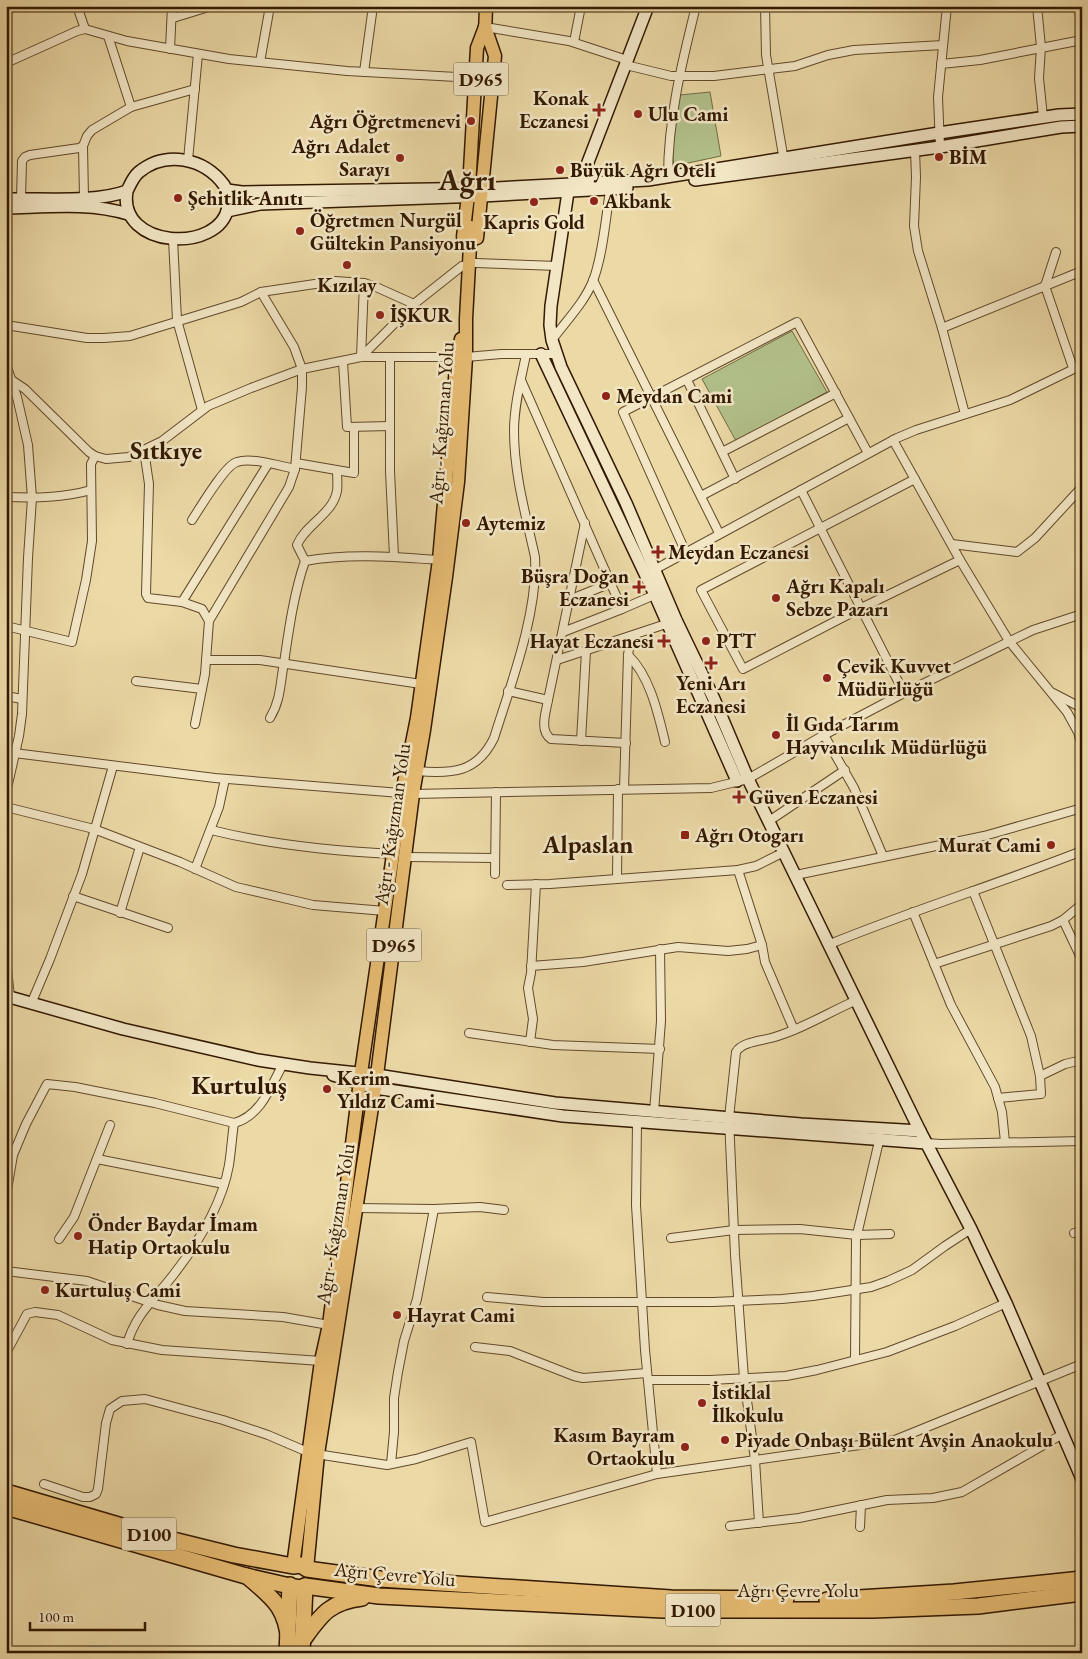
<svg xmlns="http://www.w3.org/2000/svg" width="1088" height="1659" viewBox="0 0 1088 1659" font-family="'EB Garamond',serif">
  <rect width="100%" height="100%" fill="#ebd9a6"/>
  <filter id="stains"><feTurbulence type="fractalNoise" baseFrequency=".004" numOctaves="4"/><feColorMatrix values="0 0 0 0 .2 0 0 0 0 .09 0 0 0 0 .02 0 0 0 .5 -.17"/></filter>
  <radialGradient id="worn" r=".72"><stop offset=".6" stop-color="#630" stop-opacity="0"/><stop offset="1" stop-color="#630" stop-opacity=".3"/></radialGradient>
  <g fill="#b2c08a" stroke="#726c45">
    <path d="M710,92L721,156L674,166L670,137L680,95Z"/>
    <path d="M792,331L827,392L736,441L702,379Z"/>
  </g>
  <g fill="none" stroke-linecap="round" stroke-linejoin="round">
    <path stroke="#98baab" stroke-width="14" d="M91,1653H104"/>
    <path stroke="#c6b385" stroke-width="12" stroke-dasharray="12 6" stroke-linecap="butt" d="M471,227L474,194"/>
    <defs>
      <g id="street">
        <path d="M77,6L85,29"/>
        <path d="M765,6L766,55L784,161"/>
        <path d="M1037,6L1041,47L1039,78L1043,117"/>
        <path d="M173,18L212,6"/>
        <path d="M485,27L569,41L627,60"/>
        <path d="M108,36L131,107"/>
        <path d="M574,42L581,6"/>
        <path d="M170,49L172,6"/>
        <path d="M260,62L270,6"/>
        <path d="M6,63L77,31L85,29L127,41L229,59L347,71L475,78"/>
        <path d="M941,64L980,60L1082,40"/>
        <path d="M626,65L671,76H714L795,66L828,55L854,50L943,45"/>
        <path d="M364,72L373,6"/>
        <path d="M83,146L84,198"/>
        <path d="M940,147L938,97L947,6"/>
        <path d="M915,150L916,177L914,226L918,251L942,328L965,414"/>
        <path d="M188,160L198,54"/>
        <path d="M668,177C668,119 682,62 696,6"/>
        <path d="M21,199L22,161L25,157L30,155L79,148L83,146L87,136L92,130L131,107L195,89"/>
        <path d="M173,239L177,320L202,410"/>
        <path d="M1056,252L1045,286L1073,368"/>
        <path d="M476,263L558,266"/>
        <path d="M593,280L719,533"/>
        <path d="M6,325L87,338H104L130,336L241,302L261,292L335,281L364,283L376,287L414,304"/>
        <path d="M942,328L1082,271"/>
        <path d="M552,340C566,321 586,301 594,278C603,253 606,217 610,190"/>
        <path d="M361,357L414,304L462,266"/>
        <path d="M361,357L364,283"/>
        <path d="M390,357V471L394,556"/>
        <path d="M343,362L347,427L390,426"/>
        <path d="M6,364L17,397L28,445L32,498L28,558L22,714L19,736L6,793"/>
        <path d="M10,379L25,389L89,452L95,456L106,459L129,457L162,441L208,406L251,388L302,369L361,357H466L501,354H556"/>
        <path d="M521,380L622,609"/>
        <path d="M687,380L735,479"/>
        <path d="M893,440L960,560L1009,641L1067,712L1078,732L1082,746"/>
        <path d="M144,450L149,484L146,594L148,598L182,602L202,609L209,621L205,674L195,724"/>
        <path d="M722,452L836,393"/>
        <path d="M296,463L354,473V427"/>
        <path d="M915,479L701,590L743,669L861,608L960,560"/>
        <path d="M801,490L904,693"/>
        <path d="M701,496L849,418"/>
        <path d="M6,497C35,498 63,498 91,490"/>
        <path d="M192,520C200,508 225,465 237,462C252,457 280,466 295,469"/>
        <path d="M585,523L548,700C546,712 539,731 551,739L626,743"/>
        <path d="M952,544L1017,552L1035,538L1082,487"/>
        <path d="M686,553L623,412L797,322L868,453"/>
        <path d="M305,561C349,553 395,557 439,560"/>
        <path d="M652,571L897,438L916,430L1010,400L1082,365"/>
        <path d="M569,600L611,583"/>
        <path d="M182,602L268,464"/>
        <path d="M209,621L289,487L295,469L302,387V369L294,347L261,292"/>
        <path d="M6,626L72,642L86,580L92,541L91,464L95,456"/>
        <path d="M563,632L622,609L659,593"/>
        <path d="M628,655C650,676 658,713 665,742"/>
        <path d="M206,660H260L421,684"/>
        <path d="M557,660L672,622"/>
        <path d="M136,681L202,689"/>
        <path d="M508,691L548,700"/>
        <path d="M1053,693L1082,708"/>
        <path d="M6,696L22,699"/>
        <path d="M270,718C281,700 280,683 284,663C289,628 294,593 305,561L297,545C305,525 333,514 337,491C338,485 337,477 337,471"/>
        <path d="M824,735L854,788L883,856"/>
        <path d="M581,741L586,651"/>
        <path d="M6,752L215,778L413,794L711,788L748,779L824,735L904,693L1033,630L1082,614"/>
        <path d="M417,771C452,774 477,773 494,738C511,684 538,613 535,557C526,516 514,474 514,431C514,406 521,379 526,355"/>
        <path d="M624,789L628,655L631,636"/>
        <path d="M6,807L94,829L180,862L236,887L313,905L385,911"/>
        <path d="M769,821L845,770"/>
        <path d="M211,830C271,845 332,851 393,854"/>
        <path d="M406,857L495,858"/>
        <path d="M195,869L219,807L225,779"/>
        <path d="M738,870L762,945L765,962L794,1030"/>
        <path d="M495,874L496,792"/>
        <path d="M796,875L984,836L1082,808"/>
        <path d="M617,878L618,789"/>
        <path d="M507,885L550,884L738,870L756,866L784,852"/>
        <path d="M973,891L1031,1036L1040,1076L1041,1094L998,1098"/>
        <path d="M73,896L168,928"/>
        <path d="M913,912L951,1005L995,1087L1002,1112L1005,1142"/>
        <path d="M120,913L140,847"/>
        <path d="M1063,920L1082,960"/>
        <path d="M830,944C913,910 998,884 1082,851"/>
        <path d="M6,959L10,997"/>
        <path d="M934,964L1051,926L1063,920L1082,904"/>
        <path d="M531,966L583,962L678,947L728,951L747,949L762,945"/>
        <path d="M31,1004L50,959L82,874L113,766"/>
        <path d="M469,1033L553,1045L660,1049"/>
        <path d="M530,1042L533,1019L528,988L531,973L536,884"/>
        <path d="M1040,1076L1065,1064L1082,1060"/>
        <path d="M654,1112L661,1021L660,949"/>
        <path d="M637,1122L636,1205L645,1350L657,1474"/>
        <path d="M926,1143L941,1144L1082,1141"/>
        <path d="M97,1159L224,1184"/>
        <path d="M6,1196L13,1155L26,1124L47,1084L75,1087L155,1103L234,1123C261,1116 271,1086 283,1064"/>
        <path d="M357,1208L434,1209L480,1207L504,1210"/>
        <path d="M1074,1233L1082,1231"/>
        <path d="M671,1238L734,1230L800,1229L857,1235L890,1234"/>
        <path d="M59,1239L74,1217L110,1125"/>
        <path d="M6,1271L87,1281L158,1305L185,1311L283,1317L329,1325"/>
        <path d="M487,1297L543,1302H713L782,1299L813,1296L871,1287L888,1281L912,1270L945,1246L971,1229"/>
        <path d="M127,1344C136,1313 155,1299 174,1274C198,1243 222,1205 229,1165C231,1152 232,1137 234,1123"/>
        <path d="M475,1347L510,1351L574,1376L583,1378L647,1373"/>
        <path d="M6,1353L27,1314L35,1312L58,1315L112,1340L162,1350L321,1361"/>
        <path d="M855,1359L856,1239L880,1137"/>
        <path d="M648,1380H710L786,1376L817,1370L887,1352L955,1326L1006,1303"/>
        <path d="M391,1464L394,1432V1398L398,1372L404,1341L417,1299L434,1209"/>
        <path d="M44,1484L83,1497H90L96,1494L98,1489L106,1423L110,1409L122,1401L145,1399L223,1420L268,1435L310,1453L387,1465L416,1459L471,1442L485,1522L657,1474L895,1440L1082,1364"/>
        <path d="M759,1523L755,1460L744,1378L735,1255L729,1118L736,1052C742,1042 760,1041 771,1038C801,1030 829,1012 857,1000"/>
        <path d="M730,1526L799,1518L887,1500L933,1498L962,1492L1061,1435"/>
        <path d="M860,1527L861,1505"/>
      </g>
      <g id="secondary">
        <path d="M695,180L940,147L1061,127L1082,126"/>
        <path d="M580,183L648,6"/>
        <path d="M227,190L242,192L496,188L648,180L939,133L1059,115L1082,114"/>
        <path d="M568,192L551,306L550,325L552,340L561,367L626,503L676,620L714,699L748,779L920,1131L971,1229L1006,1303L1082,1479"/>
        <path d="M6,199C41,198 96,203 127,191C130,185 133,177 139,172C166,150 204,158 224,185C228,192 230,199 228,207C220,254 117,249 127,191"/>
        <path d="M6,208C47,207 90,202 128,214"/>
        <path d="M227,211L260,204L482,196L627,188"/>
        <path d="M541,354L655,595L737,781"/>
        <path d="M6,996L123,1029L258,1060L310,1068L377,1075L555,1103L801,1124L920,1131"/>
        <path d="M333,1075L375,1088L563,1116L926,1143"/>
      </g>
      <g id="primary">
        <path d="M485,35L486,6"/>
        <path d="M463,237L469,188L477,48L485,27"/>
        <path d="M477,238L495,56L485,27"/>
        <path d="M293,1566L321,1361L329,1325L361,1073L402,793L417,718L439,560L457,356L461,339"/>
        <path d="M307,1569L318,1454L377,1075L413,794L424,730L446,577L458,482L466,357V319L471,227"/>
      </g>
      <g id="highway">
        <path d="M6,1492L149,1534L234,1555L293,1566L301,1565L307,1569L380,1579L671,1598L786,1599"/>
        <path d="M6,1507L246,1576L294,1587L301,1588L305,1586L379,1596L663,1610H873L978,1606L1082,1593"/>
        <path d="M247,1576C272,1598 286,1606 289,1642"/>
        <path d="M827,1600L954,1592L1082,1579"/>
        <path d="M303,1640C321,1615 329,1602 362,1598"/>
        <path d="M287,1653L290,1585"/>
        <path d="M302,1653L305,1586"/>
      </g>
    </defs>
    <use href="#street" stroke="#61492a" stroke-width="10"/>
    <use href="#secondary" stroke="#331900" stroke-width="14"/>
    <use href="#primary" stroke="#331900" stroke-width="15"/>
    <use href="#highway" stroke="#331900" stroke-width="18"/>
    <use href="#street" stroke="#f2e6c5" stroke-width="8"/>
    <use href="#secondary" stroke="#f2e6c5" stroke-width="11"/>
    <use href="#primary" stroke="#e6bc73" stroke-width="12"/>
    <use href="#highway" stroke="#e6bc73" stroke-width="15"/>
  </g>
  <g fill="#8f2418" stroke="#f2e6c5" stroke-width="2">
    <path d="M596.5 102.5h5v5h5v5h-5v5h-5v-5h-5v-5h5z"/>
    <circle cx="638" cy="114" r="5"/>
    <circle cx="471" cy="121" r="5"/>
    <circle cx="939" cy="157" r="5"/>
    <circle cx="400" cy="158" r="5"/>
    <circle cx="560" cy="170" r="5"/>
    <circle cx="178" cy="198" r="5"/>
    <circle cx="594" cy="201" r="5"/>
    <circle cx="534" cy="202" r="5"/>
    <circle cx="300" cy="231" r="5"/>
    <circle cx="347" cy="265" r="5"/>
    <circle cx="380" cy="315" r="5"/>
    <circle cx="606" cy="396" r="5"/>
    <circle cx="466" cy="523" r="5"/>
    <path d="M655.5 544.5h5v5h5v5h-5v5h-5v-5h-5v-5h5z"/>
    <path d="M636.5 579.5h5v5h5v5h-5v5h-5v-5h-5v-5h5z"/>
    <circle cx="776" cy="598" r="5"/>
    <path d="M661.5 633.5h5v5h5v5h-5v5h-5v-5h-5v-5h5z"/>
    <circle cx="706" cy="641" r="5"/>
    <path d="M708.5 655.5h5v5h5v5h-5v5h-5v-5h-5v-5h5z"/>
    <circle cx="827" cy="678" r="5"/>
    <circle cx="776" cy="735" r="5"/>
    <path d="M736.5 789.5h5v5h5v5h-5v5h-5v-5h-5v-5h5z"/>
    <rect x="680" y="830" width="10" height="10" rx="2.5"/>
    <circle cx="1051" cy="845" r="5"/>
    <circle cx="327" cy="1089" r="5"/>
    <circle cx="78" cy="1236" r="5"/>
    <circle cx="45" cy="1290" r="5"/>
    <circle cx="397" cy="1315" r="5"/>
    <circle cx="702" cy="1403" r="5"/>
    <circle cx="725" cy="1440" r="5"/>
    <circle cx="685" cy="1447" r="5"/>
  </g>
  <g text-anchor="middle" stroke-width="5" stroke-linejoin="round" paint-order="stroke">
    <g fill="#f2e6c5" stroke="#6c563b" stroke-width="1">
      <rect x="453.5" y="62.5" width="55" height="33" rx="4"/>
      <rect x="366.5" y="928.5" width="55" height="33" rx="4"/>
      <rect x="121.5" y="1517.5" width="55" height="33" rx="4"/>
      <rect x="665.5" y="1593.5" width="55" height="33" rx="4"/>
    </g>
    <g font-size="19" font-weight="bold" fill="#331900">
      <text x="481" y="86">D965</text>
      <text x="394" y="952">D965</text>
      <text x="149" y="1541">D100</text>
      <text x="693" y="1617">D100</text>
    </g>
    <g font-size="20" font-weight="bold" fill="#331900" stroke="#f2e6c5" text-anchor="start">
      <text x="589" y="105" text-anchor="end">Konak<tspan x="589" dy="23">Eczanesi</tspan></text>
      <text x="648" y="121">Ulu Cami</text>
      <text x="461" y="128" text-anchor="end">Ağrı Öğretmenevi</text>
      <text x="390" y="153" text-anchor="end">Ağrı Adalet<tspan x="390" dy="23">Sarayı</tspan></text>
      <text x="949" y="164">BİM</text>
      <text x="570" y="177">Büyük Ağrı Oteli</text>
      <text x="188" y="205">Şehitlik Anıtı</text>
      <text x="604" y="208">Akbank</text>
      <text x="310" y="227">Öğretmen Nurgül<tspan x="310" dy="23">Gültekin Pansiyonu</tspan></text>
      <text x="534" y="229" text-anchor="middle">Kapris Gold</text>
      <text x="347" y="292" text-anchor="middle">Kızılay</text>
      <text x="390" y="322">İŞKUR</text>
      <text x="616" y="403">Meydan Cami</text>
      <text x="476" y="530">Aytemiz</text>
      <text x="668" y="559">Meydan Eczanesi</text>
      <text x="629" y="583" text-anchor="end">Büşra Doğan<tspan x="629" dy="23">Eczanesi</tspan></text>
      <text x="786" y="593">Ağrı Kapalı<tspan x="786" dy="23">Sebze Pazarı</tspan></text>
      <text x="654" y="648" text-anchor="end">Hayat Eczanesi</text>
      <text x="716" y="648">PTT</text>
      <text x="837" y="673">Çevik Kuvvet<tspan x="837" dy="23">Müdürlüğü</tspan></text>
      <text x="711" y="690" text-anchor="middle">Yeni Arı<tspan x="711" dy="23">Eczanesi</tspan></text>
      <text x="786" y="731">İl Gıda Tarım<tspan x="786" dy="23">Hayvancılık Müdürlüğü</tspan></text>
      <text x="749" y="804">Güven Eczanesi</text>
      <text x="695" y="842">Ağrı Otogarı</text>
      <text x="1041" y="852" text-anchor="end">Murat Cami</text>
      <text x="337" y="1085">Kerim<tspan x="337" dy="23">Yıldız Cami</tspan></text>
      <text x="88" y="1231">Önder Baydar İmam<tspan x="88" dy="23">Hatip Ortaokulu</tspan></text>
      <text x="55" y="1297">Kurtuluş Cami</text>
      <text x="407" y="1322">Hayrat Cami</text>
      <text x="712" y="1399">İstiklal<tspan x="712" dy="23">İlkokulu</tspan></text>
      <text x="675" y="1442" text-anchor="end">Kasım Bayram<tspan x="675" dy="23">Ortaokulu</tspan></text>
      <text x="735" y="1447">Piyade Onbaşı Bülent Avşin Anaokulu</text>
    </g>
    <g font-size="20" fill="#331900" stroke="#f2e6c5">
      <text transform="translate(441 423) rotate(-86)" y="7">Ağrı - Kağızman Yolu</text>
      <text transform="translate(392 824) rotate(-82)" y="7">Ağrı - Kağızman Yolu</text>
      <text transform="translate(335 1224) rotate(-81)" y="7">Ağrı - Kağızman Yolu</text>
      <text transform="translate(395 1574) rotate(5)" y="7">Ağrı Çevre Yolu</text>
      <text x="798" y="1597">Ağrı Çevre Yolu</text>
    </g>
    <g font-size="25" font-weight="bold" fill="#331900" stroke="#f2e6c5">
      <text x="166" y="459">Sıtkıye</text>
      <text x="588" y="853">Alpaslan</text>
      <text x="239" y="1094">Kurtuluş</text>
    </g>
    <g font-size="30" font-weight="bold" fill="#331900" stroke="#f2e6c5">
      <text x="467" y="190">Ağrı</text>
    </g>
  </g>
  <rect width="1088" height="1659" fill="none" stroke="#ebd9a6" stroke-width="25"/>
  <rect x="8" y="8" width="1073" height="1644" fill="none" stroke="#331900" stroke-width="2.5"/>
  <rect x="12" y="12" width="1063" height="1634" fill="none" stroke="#331900"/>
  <path d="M30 1622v8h115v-8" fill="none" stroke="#331900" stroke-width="2.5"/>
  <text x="38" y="1622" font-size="15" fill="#331900" stroke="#f2e6c5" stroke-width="4" paint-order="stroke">100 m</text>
  <rect width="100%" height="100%" filter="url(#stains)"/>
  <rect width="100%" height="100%" fill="url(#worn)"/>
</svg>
